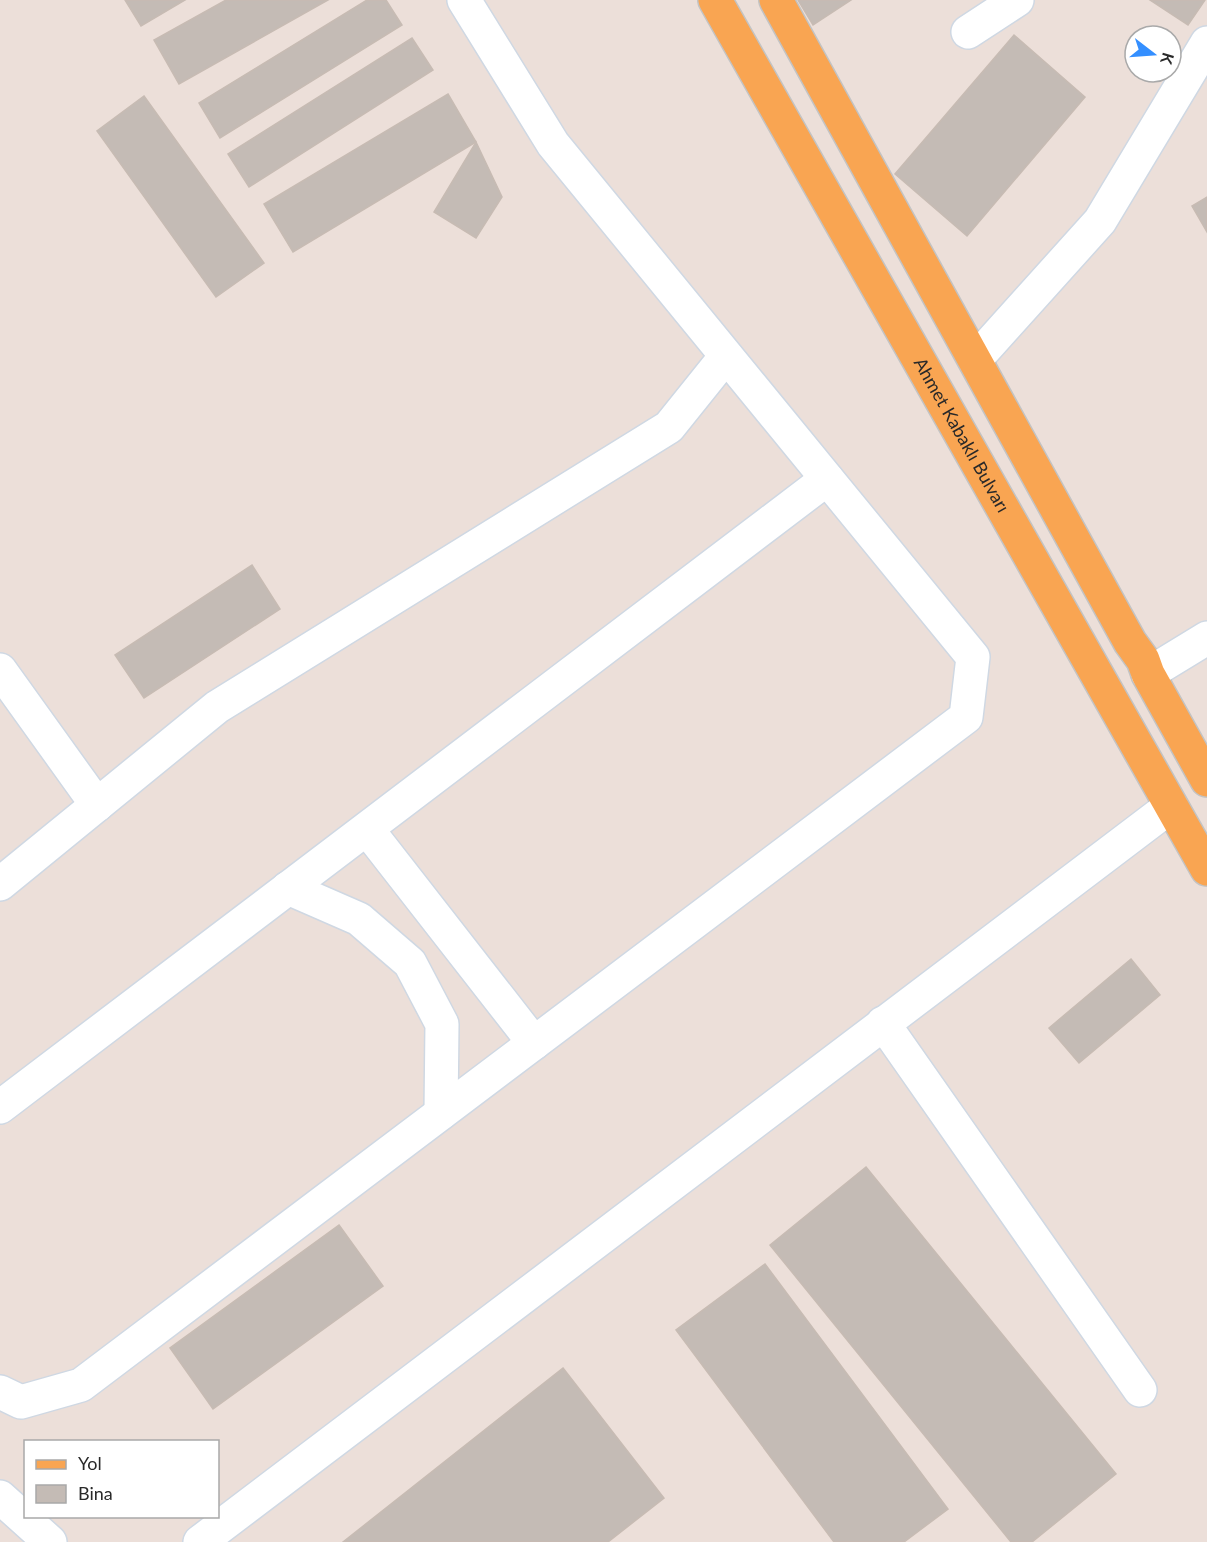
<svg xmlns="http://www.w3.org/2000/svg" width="1207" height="1542" viewBox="0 0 1207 1542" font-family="Lato,sans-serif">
  <rect width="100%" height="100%" fill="#ecdfd9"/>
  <g fill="#c4bbb5" stroke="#c7bbb3" stroke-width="1.5">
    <path d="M125,0H185L141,26Z"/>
    <path d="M226,0H328L179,84L154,40Z"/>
    <path d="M367,0H386L402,25L220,138L199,103Z"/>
    <path d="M798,0H851L813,25Z"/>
    <path d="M1150,0H1205L1188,25Z"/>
    <path d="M1014,35L1085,97L967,236L895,174Z"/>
    <path d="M412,38L433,70L249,187L228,154Z"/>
    <path d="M448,94L476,142L293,252L264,204Z"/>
    <path d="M144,96L264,263L216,297L97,131Z"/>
    <path d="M476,142L502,197L476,238L434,212Z"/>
    <path d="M1207,197V232L1192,206Z"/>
    <path d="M252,565L280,609L144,698L115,655Z"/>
    <path d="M1131,959L1160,995L1079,1063L1049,1028Z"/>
    <path d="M866,1167L1116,1474L1032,1542H1011L770,1245Z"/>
    <path d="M339,1225L383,1286L213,1409L170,1348Z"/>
    <path d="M765,1264L948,1509L904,1542H834L676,1330Z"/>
    <path d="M563,1368L664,1498L608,1542H343Z"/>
  </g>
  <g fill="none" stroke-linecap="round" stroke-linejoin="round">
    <defs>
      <g id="minor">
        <path d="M968,32L1017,0"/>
        <path d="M975,360L1100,221L1207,43"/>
        <path d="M0,670L97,805"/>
        <path d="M1148,674L1207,638"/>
        <path d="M367,829L534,1043"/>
        <path d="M0,884L217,707L669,427L726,356"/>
        <path d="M288,888L359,919L410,963L442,1024L441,1113"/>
        <path d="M883,1023L1140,1390"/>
        <path d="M0,1107L827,479"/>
        <path d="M0,1392L21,1402L81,1385L966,717L973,657L553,144L464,0"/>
        <path d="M0,1497L50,1542"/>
        <path d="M200,1542L1171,806"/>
      </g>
      <g id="major">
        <path id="s1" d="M715,0L1207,869"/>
        <path d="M776,0L1130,642L1143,660L1148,674L1207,780"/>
      </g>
    </defs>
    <use href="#minor" stroke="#cfd8e3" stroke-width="36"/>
    <use href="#major" stroke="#c3c3c3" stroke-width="36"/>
    <use href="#minor" stroke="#fff" stroke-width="33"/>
    <use href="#major" stroke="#f9a552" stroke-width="33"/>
  </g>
  <g text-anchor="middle" stroke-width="5" stroke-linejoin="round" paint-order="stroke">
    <g font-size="18" fill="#292929" stroke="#fff">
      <text dy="6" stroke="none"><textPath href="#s1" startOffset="500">Ahmet Kabaklı Bulvarı</textPath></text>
    </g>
  </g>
  <rect x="24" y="1440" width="195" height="78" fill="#ffffff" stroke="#a9a9a9" stroke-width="1.5"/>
  <rect x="36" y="1460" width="30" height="9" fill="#f9a552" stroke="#a9a9a9" stroke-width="1.5"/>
  <text x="78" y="1470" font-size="18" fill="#292929">Yol</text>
  <rect x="36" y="1485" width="30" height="18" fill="#c4bbb5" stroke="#a9a9a9" stroke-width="1.5"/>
  <text x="78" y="1500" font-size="18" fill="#292929">Bina</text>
  <g transform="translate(1153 54) rotate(107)"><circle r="28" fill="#ffffff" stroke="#a9a9a9" stroke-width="1.5"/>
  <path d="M0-4.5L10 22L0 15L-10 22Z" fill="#348fff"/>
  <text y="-9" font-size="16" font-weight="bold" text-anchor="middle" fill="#292929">K</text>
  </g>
</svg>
